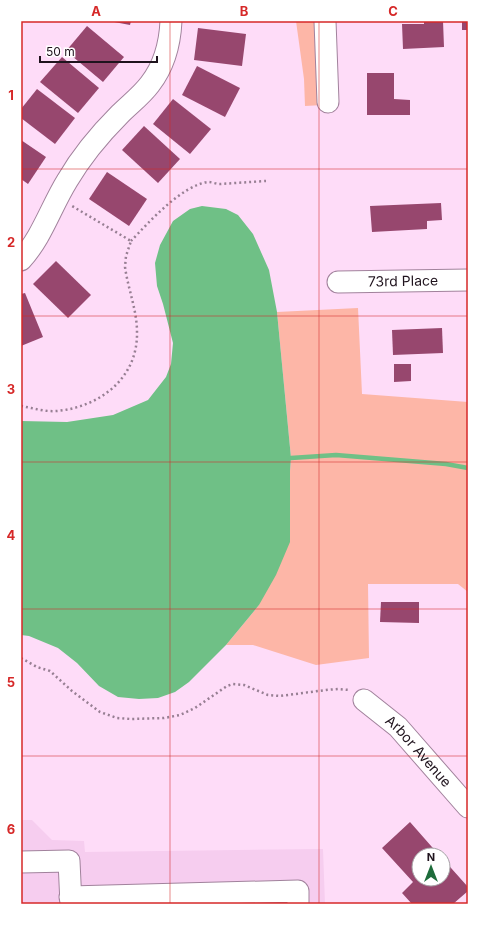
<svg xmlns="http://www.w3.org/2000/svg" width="489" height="925" viewBox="0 0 489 925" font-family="Inter,sans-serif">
  <rect width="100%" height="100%" fill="#fedcf8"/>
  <path fill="#f6cdef" d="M21,820H32L52,840L84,841L85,852L323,849L325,904H21Z"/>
  <g fill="#fdb6a7">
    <path d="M296,21H320L323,105L305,106L304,79Z"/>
    <path d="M358,308L362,394L468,402V592L458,584H368L369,658L316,665L253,645H226L259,605L290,471L291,458L277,312Z"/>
  </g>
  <path fill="#6fc086" d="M202,206L226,209L238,215L253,234L269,270L277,312L291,458L290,471V542L276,575L259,605L226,645L189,682L175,692L158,698L139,699L118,697L99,686L77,663L58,648L29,636L21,635V421L67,422L113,415L148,400L166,377L171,364L173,343L163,304L157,286L155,263L160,245L173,221L190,209Z"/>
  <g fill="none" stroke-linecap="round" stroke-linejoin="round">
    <path stroke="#6fc086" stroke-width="4.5" d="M291,458L336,455L446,464L468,468"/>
  </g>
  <g fill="#97476e">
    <path d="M109,21H131L130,25Z"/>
    <path d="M424,21H443L444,47L403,49L402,24H424Z"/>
    <rect x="462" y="21" width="6" height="9"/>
    <path d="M87,26L124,57L103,82L66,51Z"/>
    <path d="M198,28L246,34L242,66L194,60Z"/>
    <path d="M62,57L99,88L78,113L40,82Z"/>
    <path d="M197,66L240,88L225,117L182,95Z"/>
    <path d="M367,73H394V99L410,100V115H367Z"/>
    <path d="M37,89L75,118L55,144L21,118V109Z"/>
    <path d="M173,99L211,129L190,154L153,124Z"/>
    <path d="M144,126L180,159L158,183L122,150Z"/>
    <path d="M21,140L46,157L28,184L21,179Z"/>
    <path d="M107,172L147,199L129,226L89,199Z"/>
    <path d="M441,203L442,220L427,221V229L372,232L370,206Z"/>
    <path d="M56,261L91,295L68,318L33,284Z"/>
    <path d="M25,293L43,337L21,346V294Z"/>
    <path d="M442,328L443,353L393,355L392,330Z"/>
    <path d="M394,364H411V381L394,382Z"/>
    <path d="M381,602H419V623L380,622Z"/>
    <path d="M410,822L439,855H419V879H443V859L468,887V891L453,904H412L402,893L413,882L382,848Z"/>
  </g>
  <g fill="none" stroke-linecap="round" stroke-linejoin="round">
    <defs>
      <g id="minor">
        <path d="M325,21L328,102"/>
        <path d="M21,260C42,237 51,207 67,181C81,157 100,134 120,114C130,104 142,95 150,84C164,66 170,43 171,21"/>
        <path id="s1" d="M338,282L468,280"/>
        <path id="s2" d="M364,700L398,727L468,807"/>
        <path d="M21,862L69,861L71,904"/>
        <path d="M70,897L298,891V904"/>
      </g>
    </defs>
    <use href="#minor" stroke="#a1829c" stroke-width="23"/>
    <g stroke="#977f93" stroke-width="2.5" stroke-dasharray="2 3" stroke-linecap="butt">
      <path d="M131,241C148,223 182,185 208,182C212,182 216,184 220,184C235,183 250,182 266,181"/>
      <path d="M21,406C33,408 45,412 57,411C100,407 138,378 137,332C137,310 128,289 125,267L126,256L131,241L72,206"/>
      <path d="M21,658L37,667L50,671L72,691L100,712L117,718L131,719L164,718L180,715L195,708L227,686L233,684L244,685L268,695L280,696L326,690L338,689L350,690"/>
    </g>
    <use href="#minor" stroke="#fff" stroke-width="21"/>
  </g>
  <path fill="none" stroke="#d62828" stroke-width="1" stroke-opacity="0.55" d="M170,21V904M319,21V904M21,169H468M21,316H468M21,462H468M21,609H468M21,756H468"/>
  <g text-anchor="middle" stroke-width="4" stroke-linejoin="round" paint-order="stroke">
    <g font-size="14" fill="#1f131d" stroke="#fff">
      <text dy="5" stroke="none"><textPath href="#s1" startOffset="65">73rd Place</textPath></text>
      <text dy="5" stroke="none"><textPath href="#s2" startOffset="75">Arbor Avenue</textPath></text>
    </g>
  </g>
  <rect width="489" height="925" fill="none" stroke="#ffffff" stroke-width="44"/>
  <g transform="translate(431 867)"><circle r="19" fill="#ffffff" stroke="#a5a1a5"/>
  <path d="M0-3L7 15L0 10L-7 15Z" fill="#1e6c3b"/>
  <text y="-6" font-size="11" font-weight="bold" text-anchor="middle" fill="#1f131d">N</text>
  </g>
  <path d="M40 56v6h117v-6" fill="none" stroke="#1f131d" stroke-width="2"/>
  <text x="46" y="56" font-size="12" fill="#1f131d" stroke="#ffffff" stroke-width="3" paint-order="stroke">50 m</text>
  <rect x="22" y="22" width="445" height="881" fill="none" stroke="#d62828" stroke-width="1.5"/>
  <g font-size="13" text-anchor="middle" font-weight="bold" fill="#d62828">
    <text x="96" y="16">A</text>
    <text x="244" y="16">B</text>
    <text x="393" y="16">C</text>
    <text x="11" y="100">1</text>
    <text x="11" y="247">2</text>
    <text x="11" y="394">3</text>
    <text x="11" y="540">4</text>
    <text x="11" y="687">5</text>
    <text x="11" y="834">6</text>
  </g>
</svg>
